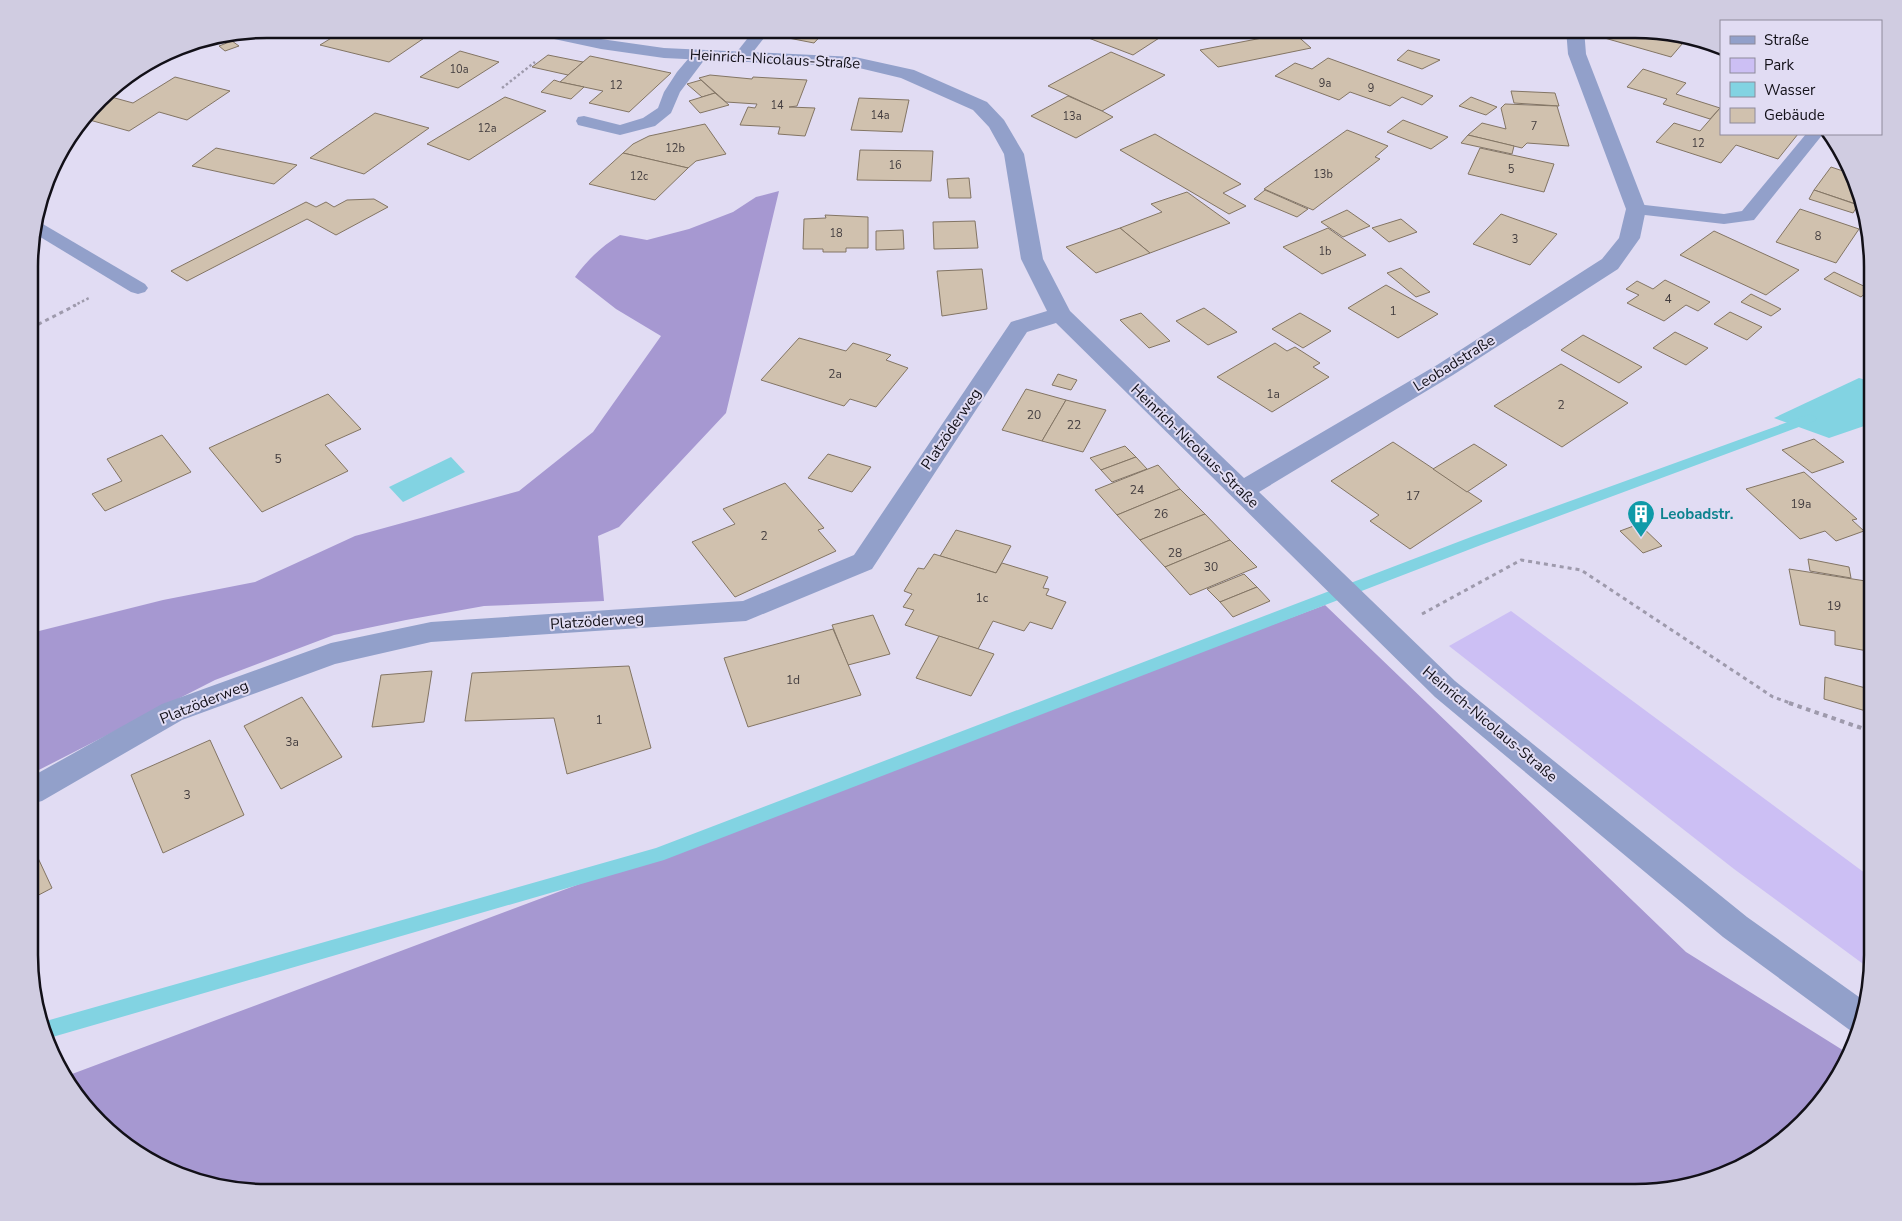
<svg xmlns="http://www.w3.org/2000/svg" width="1902" height="1221" viewBox="0 0 1902 1221" font-family="'Nunito Sans',sans-serif">
  <rect width="100%" height="100%" fill="#e1dcf3"/>
  <path fill="#ccbff4" d="M1511,611L1873,879V968L1870,969L1734,869L1449,646Z"/>
  <g fill="#a698d1">
    <path d="M779,191L726,413L619,527L598,536L604,601L484,606L406,620L334,635L215,680L31,774V633L163,600L255,582L355,536L519,491L593,432L661,336L616,309L575,277C588,259 601,247 620,235L647,240L689,229L733,212L756,197Z"/>
    <path d="M1325,605L1686,952L1849,1054L1833,1087L1754,1161L1651,1192H266L190,1180L134,1152L64,1077Z"/>
  </g>
  <g fill="#82d3e2">
    <path d="M1859,378L1873,382V423L1829,438L1774,418Z"/>
    <path d="M451,457L465,472L403,502L389,487Z"/>
  </g>
  <g fill="none" stroke-linecap="round" stroke-linejoin="round">
    <path fill="#82d3e2" fill-rule="evenodd" d="M1810,414L1817,418L1815,421L1481,545L664,860L49,1038L43,1022L46,1021L656,848L1471,537Z"/>
  </g>
  <g fill="#d0c1ae" stroke="#837564">
    <path d="M346,29H406L430,34L389,62L320,45Z"/>
    <path d="M634,29H688L680,37L633,30Z"/>
    <path d="M780,29H827L814,43L773,35Z"/>
    <path d="M1065,29H1173L1133,55Z"/>
    <path d="M1609,29H1636L1688,37L1671,57L1601,37Z"/>
    <path d="M1293,32L1311,48L1218,67L1200,50Z"/>
    <path d="M232,41L239,46L225,51L219,46Z"/>
    <path d="M1408,50L1440,60L1422,69L1397,60Z"/>
    <path d="M460,51L499,62L458,88L420,77Z"/>
    <path d="M1111,52L1165,75L1102,111L1048,86Z"/>
    <path d="M548,55L583,62L568,75L532,67Z"/>
    <path d="M590,56L671,73L629,112L589,103L603,91L560,82Z"/>
    <path d="M1328,58L1433,96L1422,105L1402,97L1390,106L1350,92L1339,100L1275,76L1295,63L1312,69Z"/>
    <path d="M1643,69L1686,83L1676,94L1720,108L1710,119L1663,104L1667,99L1627,87Z"/>
    <path d="M710,75L752,79L753,77L807,80L797,106L789,107L815,108L805,136L778,134L780,127L740,125L748,107L755,108L757,104L726,102L699,78Z"/>
    <path d="M175,77L230,91L187,120L159,112L129,131L86,119L104,95L133,103Z"/>
    <path d="M554,80L560,82L584,87L571,99L541,92Z"/>
    <path d="M701,80L715,93L702,97L687,84Z"/>
    <path d="M1511,91L1555,93L1559,106L1514,103Z"/>
    <path d="M715,93L729,105L700,113L689,101Z"/>
    <path d="M1068,96L1102,111L1113,117L1076,138L1031,116Z"/>
    <path d="M505,97L546,111L469,160L427,144Z"/>
    <path d="M1471,97L1497,107L1486,115L1459,106Z"/>
    <path d="M859,98L909,100L902,132L851,130Z"/>
    <path d="M1505,104L1557,106L1569,146L1527,143L1522,148L1468,135L1482,123L1506,129L1501,108Z"/>
    <path d="M1721,107V134H1798L1778,159L1736,145L1721,163L1656,142L1674,123L1700,131Z"/>
    <path d="M375,113L429,128L364,174L310,158Z"/>
    <path d="M1403,120L1448,137L1431,149L1387,132Z"/>
    <path d="M705,124L726,154L696,161L688,168L623,153L633,144L649,136Z"/>
    <path d="M1347,130L1388,146L1375,157L1380,159L1313,210L1264,189Z"/>
    <path d="M1155,134L1241,184L1223,193L1246,206L1229,214L1120,150Z"/>
    <path d="M1468,135L1514,146L1512,154L1461,143Z"/>
    <path d="M216,148L297,165L274,184L192,166Z"/>
    <path d="M1480,148L1554,164L1544,192L1468,174Z"/>
    <path d="M860,150L933,151L931,181L857,180Z"/>
    <path d="M623,153L688,168L655,200L589,184Z"/>
    <path d="M1831,167L1849,173L1859,205L1814,190Z"/>
    <path d="M969,178L971,198H949L947,179Z"/>
    <path d="M1265,190L1308,209L1297,217L1254,199Z"/>
    <path d="M1814,190L1858,205L1853,213L1809,199Z"/>
    <path d="M1187,192L1230,223L1150,253L1120,228L1162,212L1151,204Z"/>
    <path d="M374,199L388,207L336,235L307,219L187,281L171,271L306,202L316,207L326,202L334,207L347,200Z"/>
    <path d="M1800,209L1859,229L1836,263L1776,242Z"/>
    <path d="M1347,210L1370,226L1343,237L1321,222Z"/>
    <path d="M1501,214L1557,234L1530,265L1473,244Z"/>
    <path d="M825,215L868,217V248H846V252H823V249H803L804,219L826,218Z"/>
    <path d="M1401,219L1417,232L1389,242L1372,228Z"/>
    <path d="M975,221L978,248L934,249L933,222Z"/>
    <path d="M1120,228L1150,253L1096,273L1066,247Z"/>
    <path d="M1328,228L1366,255L1322,274L1283,247Z"/>
    <path d="M903,230L904,249L876,250V231Z"/>
    <path d="M1714,231L1799,270L1766,295L1680,255Z"/>
    <path d="M1401,268L1430,292L1416,297L1387,273Z"/>
    <path d="M982,269L987,309L942,316L937,271Z"/>
    <path d="M1834,272L1870,289L1861,297L1824,279Z"/>
    <path d="M1665,280L1710,302L1698,311L1686,305L1664,321L1627,303L1639,295L1626,289L1637,281L1653,289Z"/>
    <path d="M1386,285L1438,314L1398,338L1348,308Z"/>
    <path d="M1751,294L1781,309L1771,316L1741,302Z"/>
    <path d="M1204,308L1237,332L1208,345L1176,321Z"/>
    <path d="M1730,312L1762,327L1747,340L1714,324Z"/>
    <path d="M1141,313L1170,341L1149,348L1120,320Z"/>
    <path d="M1300,313L1331,331L1303,348L1272,329Z"/>
    <path d="M1675,332L1708,348L1686,365L1653,348Z"/>
    <path d="M1583,335L1642,367L1619,383L1561,350Z"/>
    <path d="M799,338L846,351L853,343L891,355L886,360L908,368L876,407L850,399L844,406L761,380Z"/>
    <path d="M1275,343L1287,351L1295,347L1320,363L1313,367L1329,377L1272,412L1217,377Z"/>
    <path d="M1561,364L1628,403L1562,447L1494,406Z"/>
    <path d="M1058,374L1077,380L1071,390L1052,385Z"/>
    <path d="M1026,389L1066,400L1042,441L1002,430Z"/>
    <path d="M328,394L361,429L325,445L348,471L262,512L209,448Z"/>
    <path d="M1066,400L1106,410L1083,452L1042,441Z"/>
    <path d="M162,435L191,472L105,511L92,494L122,481L107,459Z"/>
    <path d="M1814,439L1844,462L1812,473L1782,450Z"/>
    <path d="M1393,442L1482,501L1410,549L1370,521L1379,515L1331,481Z"/>
    <path d="M1474,444L1507,465L1467,492L1433,469Z"/>
    <path d="M1125,446L1136,457L1101,470L1090,458Z"/>
    <path d="M828,454L871,467L852,492L808,478Z"/>
    <path d="M1136,457L1147,469L1112,482L1101,470Z"/>
    <path d="M1158,465L1180,489L1117,515L1095,490Z"/>
    <path d="M1804,472L1857,519L1852,520L1864,531L1836,541L1825,531L1800,539L1746,489Z"/>
    <path d="M785,483L824,528L818,530L836,551L735,597L692,542L735,524L723,509Z"/>
    <path d="M1180,489L1205,514L1140,540L1117,515Z"/>
    <path d="M1205,514L1230,540L1165,567L1140,540Z"/>
    <path d="M1639,524L1662,546L1643,553L1620,531Z"/>
    <path d="M956,530L1011,546L996,573L940,556Z"/>
    <path d="M1230,540L1257,567L1190,595L1165,567Z"/>
    <path d="M934,554L996,573L1002,563L1048,577L1043,588L1049,589L1046,595L1066,602L1052,629L1030,622L1024,631L993,621L978,649L905,625L914,610L903,607L912,594L904,591L918,568L924,569Z"/>
    <path d="M1808,559L1849,567L1851,578L1810,571Z"/>
    <path d="M1789,569L1872,582L1873,652L1835,645V631L1800,625Z"/>
    <path d="M1244,574L1257,587L1220,602L1207,589Z"/>
    <path d="M1257,587L1270,601L1233,617L1220,602Z"/>
    <path d="M873,615L890,654L848,665L832,625Z"/>
    <path d="M833,629L861,695L748,727L724,658Z"/>
    <path d="M939,636L994,654L971,696L916,678Z"/>
    <path d="M629,666L651,748L567,774L554,718L465,721L472,673Z"/>
    <path d="M432,671L424,722L372,727L381,675Z"/>
    <path d="M1825,677L1873,690V713L1824,699Z"/>
    <path d="M302,697L342,757L281,789L244,726Z"/>
    <path d="M210,740L244,815L163,853L131,775Z"/>
    <path d="M31,843L52,888L31,899Z"/>
  </g>
  <g fill="none" stroke-linecap="round" stroke-linejoin="round">
    <g stroke="#9e9aac" stroke-width="2.5" stroke-dasharray="2.5 2.5" stroke-linecap="butt">
      <path d="M169,51L217,39"/>
      <path d="M502,88L535,62"/>
      <path d="M73,306L89,298"/>
    </g>
    <g stroke="#9e9aac" stroke-width="3" stroke-dasharray="4 4" stroke-linecap="butt">
      <path d="M31,328L76,305"/>
      <path d="M1422,614L1521,560L1581,570L1773,697L1793,704"/>
    </g>
    <path stroke="#9e9aac" stroke-width="4" stroke-dasharray="4.5 4.5" stroke-linecap="butt" d="M1789,703L1873,732"/>
    <g fill="#92a0ca" fill-rule="evenodd">
      <path d="M755,29H771L746,61H734L732,58Z"/>
      <path d="M700,50L706,52L708,55L680,92L671,113L655,126L620,135L578,125L576,121L578,117L584,116L620,125L643,118L658,108L664,92L677,72L694,52Z"/>
      <path d="M1806,134H1823L1754,220L1724,224L1636,214L1630,213L1627,209L1630,205L1636,204L1724,214L1742,211Z"/>
      <path d="M36,220L145,284L148,288L145,292L138,294L131,292L32,232Z"/>
    </g>
    <path fill="#92a0ca" fill-rule="evenodd" d="M523,29H555L601,39L664,48L855,57L914,70L987,102L1004,120L1024,154L1043,259L1070,311L1244,478L1437,365L1602,259L1619,238L1626,209L1568,54L1566,29H1584L1586,54L1646,209L1640,238L1618,269L1453,375L1259,492L1455,681L1747,917L1866,1002L1859,1034L1851,1031L1723,937L1435,697L1056,323L1027,332L872,569L746,621L431,642L335,664L182,720L42,801L31,804V777L162,704L331,643L431,622L743,601L854,555L1011,322L1047,311L1021,259L1004,154L989,127L973,110L901,78L855,67L664,58L601,49L526,33Z"/>
  </g>
  <defs>
    <symbol id="building-pin" viewBox="-11 -11 22 30"><path d="M0 17L-7.5 6A9.5 9.5 0 1 1 7.5 6Z" fill="#0f9aa8" stroke="#e1dcf3"/><path d="M-4-6H4V6H1V3H-1V6H-4ZM-2.5-4.3h1.7v1.8h-1.7ZM.8-4.3h1.7v1.8H.8ZM-2.5-1h1.7V.8h-1.7ZM.8-1h1.7V.8H.8Z" fill="#fff"/></symbol>
  </defs>
  <g fill-rule="evenodd">
    <use href="#building-pin" x="1625" y="498" width="32" height="43"/>
  </g>
  <g text-anchor="middle" stroke-width="4" stroke-linejoin="round" paint-order="stroke">
    <g font-size="11" fill="#423c3e">
      <text x="459" y="73">10a</text>
      <text x="1325" y="87">9a</text>
      <text x="616" y="89">12</text>
      <text x="1371" y="92">9</text>
      <text x="777" y="109">14</text>
      <text x="880" y="119">14a</text>
      <text x="1072" y="120">13a</text>
      <text x="1534" y="130">7</text>
      <text x="487" y="132">12a</text>
      <text x="1698" y="147">12</text>
      <text x="675" y="152">12b</text>
      <text x="895" y="169">16</text>
      <text x="1511" y="173">5</text>
      <text x="1323" y="178">13b</text>
      <text x="639" y="180">12c</text>
      <text x="836" y="237">18</text>
      <text x="1818" y="240">8</text>
      <text x="1515" y="243">3</text>
      <text x="1325" y="255">1b</text>
    </g>
    <g font-size="12" fill="#423c3e">
      <text x="1668" y="303">4</text>
      <text x="1393" y="315">1</text>
      <text x="835" y="378">2a</text>
      <text x="1273" y="398">1a</text>
      <text x="1561" y="409">2</text>
      <text x="1034" y="419">20</text>
      <text x="1074" y="429">22</text>
      <text x="278" y="463">5</text>
      <text x="1137" y="494">24</text>
      <text x="1413" y="500">17</text>
      <text x="1801" y="508">19a</text>
      <text x="1161" y="518">26</text>
      <text x="764" y="540">2</text>
      <text x="1175" y="557">28</text>
      <text x="1211" y="571">30</text>
      <text x="982" y="602">1c</text>
      <text x="1834" y="610">19</text>
      <text x="793" y="684">1d</text>
      <text x="599" y="724">1</text>
      <text x="292" y="746">3a</text>
      <text x="187" y="799">3</text>
    </g>
    <g font-size="15" fill="#121018" stroke="#e1dcf3">
      <text transform="translate(775 59) rotate(3)" y="5">Heinrich-Nicolaus-Straße</text>
      <text transform="translate(1454 363) rotate(-32)" y="5">Leobadstraße</text>
      <text transform="translate(951 429) rotate(-56)" y="5">Platzöderweg</text>
      <text transform="translate(1195 446) rotate(44)" y="5">Heinrich-Nicolaus-Straße</text>
      <text transform="translate(597 621) rotate(-4)" y="5">Platzöderweg</text>
      <text transform="translate(204 702) rotate(-22)" y="5">Platzöderweg</text>
      <text transform="translate(1490 724) rotate(40)" y="5">Heinrich-Nicolaus-Straße</text>
    </g>
    <g font-size="15" font-weight="bold" fill="#0d838f" stroke="#e1dcf3" text-anchor="start">
      <text x="1660" y="519">Leobadstr.</text>
    </g>
  </g>
  <path d="M0 0H1902V1221H0ZM267 38H1635A229 229 0 0 1 1864 267V955A229 229 0 0 1 1635 1184H267A229 229 0 0 1 38 955V267A229 229 0 0 1 267 38Z" fill="#d0cce1" fill-rule="evenodd"/>
  <path fill="none" stroke="#121018" stroke-width="2.5" d="M267 38H1635A229 229 0 0 1 1864 267V955A229 229 0 0 1 1635 1184H267A229 229 0 0 1 38 955V267A229 229 0 0 1 267 38Z"/>
  <rect x="1720" y="20" width="162" height="115" fill="#e1dcf3" stroke="#8e8a9b"/>
  <rect x="1730" y="36" width="25" height="8" fill="#92a0ca" stroke="#8e8a9b"/>
  <text x="1764" y="45" font-size="15" fill="#121018">Straße</text>
  <rect x="1730" y="58" width="25" height="15" fill="#ccbff4" stroke="#8e8a9b"/>
  <text x="1764" y="70" font-size="15" fill="#121018">Park</text>
  <rect x="1730" y="82" width="25" height="15" fill="#82d3e2" stroke="#8e8a9b"/>
  <text x="1764" y="95" font-size="15" fill="#121018">Wasser</text>
  <rect x="1730" y="108" width="25" height="15" fill="#d0c1ae" stroke="#8e8a9b"/>
  <text x="1764" y="120" font-size="15" fill="#121018">Gebäude</text>
</svg>
